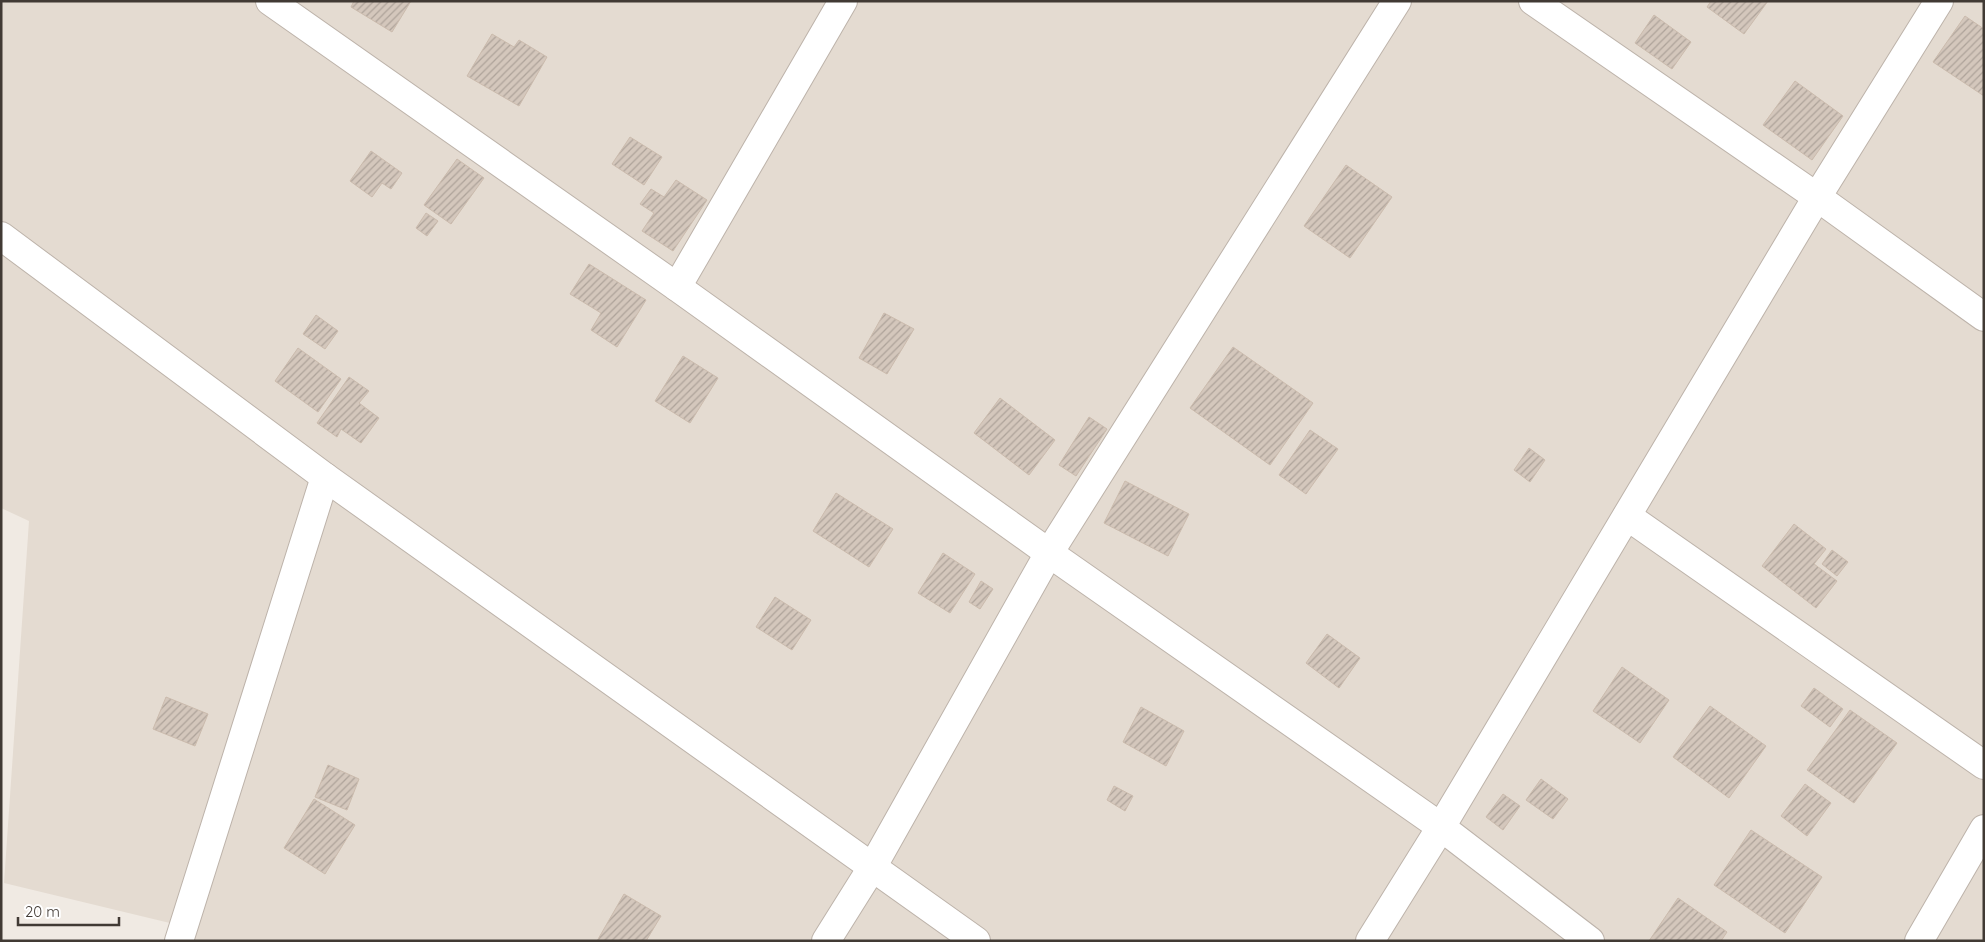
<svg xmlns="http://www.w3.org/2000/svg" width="1985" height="942" viewBox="0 0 1985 942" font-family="Quicksand,sans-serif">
  <defs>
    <pattern id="building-hatch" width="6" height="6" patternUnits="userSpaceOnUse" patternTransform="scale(1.25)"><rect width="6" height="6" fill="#d4c7bc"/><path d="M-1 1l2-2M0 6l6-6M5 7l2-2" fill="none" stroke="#aea39a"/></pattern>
  </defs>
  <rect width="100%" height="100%" fill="#f0eae3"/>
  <path fill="#e4dbd1" d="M1,1H1984V941H168L174,924L4,883L29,521L1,508Z"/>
  <g fill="url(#building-hatch)" stroke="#cbbbad">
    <path d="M354,1H411L392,32L351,7Z"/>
    <path d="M1711,1H1768L1744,34L1707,7Z"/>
    <path d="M1654,15L1691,42L1672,69L1635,43Z"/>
    <path d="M1965,16L1984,29V96L1933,62Z"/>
    <path d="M492,34L514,47L519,40L547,57L519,106L467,76Z"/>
    <path d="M1795,81L1843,116L1812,160L1763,125Z"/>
    <path d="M630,137L662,157L644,185L612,164Z"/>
    <path d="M371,151L402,173L391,189L382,183L372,197L350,181Z"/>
    <path d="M457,159L484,178L451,224L424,205Z"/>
    <path d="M1346,165L1392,197L1350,258L1304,226Z"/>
    <path d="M676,180L707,200L673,251L642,231L654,213L640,204L651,189L664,197Z"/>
    <path d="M426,213L438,221L427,236L416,228Z"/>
    <path d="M589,264L646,300L617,347L591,330L601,313L570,294Z"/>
    <path d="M884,313L914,329L887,374L859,358Z"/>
    <path d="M316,315L338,331L325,349L303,334Z"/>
    <path d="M1233,347L1313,403L1270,465L1190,408Z"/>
    <path d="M298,348L341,379L318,412L275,381Z"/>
    <path d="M683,356L718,378L690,423L655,401Z"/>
    <path d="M349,377L369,391L359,403L379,418L361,443L341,429L337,437L317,423Z"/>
    <path d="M1000,398L1055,440L1029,475L974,433Z"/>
    <path d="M1089,417L1107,429L1076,476L1059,465Z"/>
    <path d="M1310,430L1338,449L1306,494L1279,475Z"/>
    <path d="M1529,448L1545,460L1530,482L1514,470Z"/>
    <path d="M1125,481L1189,514L1168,556L1104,523Z"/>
    <path d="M836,493L893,529L869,567L813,531Z"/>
    <path d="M1794,524L1826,549L1814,564L1837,581L1816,608L1762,566Z"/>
    <path d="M1832,550L1848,562L1837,576L1822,564Z"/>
    <path d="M943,553L975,574L950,613L918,593Z"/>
    <path d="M981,581L993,589L980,609L969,602Z"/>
    <path d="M775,597L811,620L792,650L756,627Z"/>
    <path d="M1327,634L1360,658L1339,688L1306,663Z"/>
    <path d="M1622,667L1669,700L1640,743L1593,711Z"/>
    <path d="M1814,688L1843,709L1830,727L1801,706Z"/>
    <path d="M166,697L208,714L195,746L153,729Z"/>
    <path d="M1710,706L1766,746L1729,798L1673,757Z"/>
    <path d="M1141,707L1184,731L1166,766L1123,742Z"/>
    <path d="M1850,710L1897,743L1854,803L1807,770Z"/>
    <path d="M328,765L359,779L347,810L315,797Z"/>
    <path d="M1541,779L1568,799L1553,819L1526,800Z"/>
    <path d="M1805,784L1831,803L1807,836L1781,816Z"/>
    <path d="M1114,786L1133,796L1125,811L1107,800Z"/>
    <path d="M1503,794L1520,806L1503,830L1486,817Z"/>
    <path d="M314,799L355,825L325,874L284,848Z"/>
    <path d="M1751,830L1822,877L1785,933L1714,885Z"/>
    <path d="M624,894L661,916L646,941H597Z"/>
    <path d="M1678,898L1727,932L1721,941H1649Z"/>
  </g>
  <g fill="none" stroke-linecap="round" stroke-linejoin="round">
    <defs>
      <g id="minor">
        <path d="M270,1L677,287L1049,553L1441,827L1590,941"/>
        <path d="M1533,1L1817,197L1984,317"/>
        <path d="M1,236L325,477L976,941"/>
        <path d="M677,287L843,1"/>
        <path d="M1627,516L1984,765"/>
        <path d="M179,941L325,477"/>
        <path d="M826,941L873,866L1049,553L1397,1"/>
        <path d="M1370,941L1441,827L1817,197L1939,1"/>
        <path d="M1919,941L1984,829"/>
      </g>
    </defs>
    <use href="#minor" stroke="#bdb3aa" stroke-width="30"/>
    <use href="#minor" stroke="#fff" stroke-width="28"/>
  </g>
  <rect width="1985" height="942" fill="none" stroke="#413a34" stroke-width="5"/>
  <path d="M18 917v8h101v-8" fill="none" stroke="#413a34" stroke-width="2.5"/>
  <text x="25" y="917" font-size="15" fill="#413a34" stroke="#ffffff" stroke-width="4" paint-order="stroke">20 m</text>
</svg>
